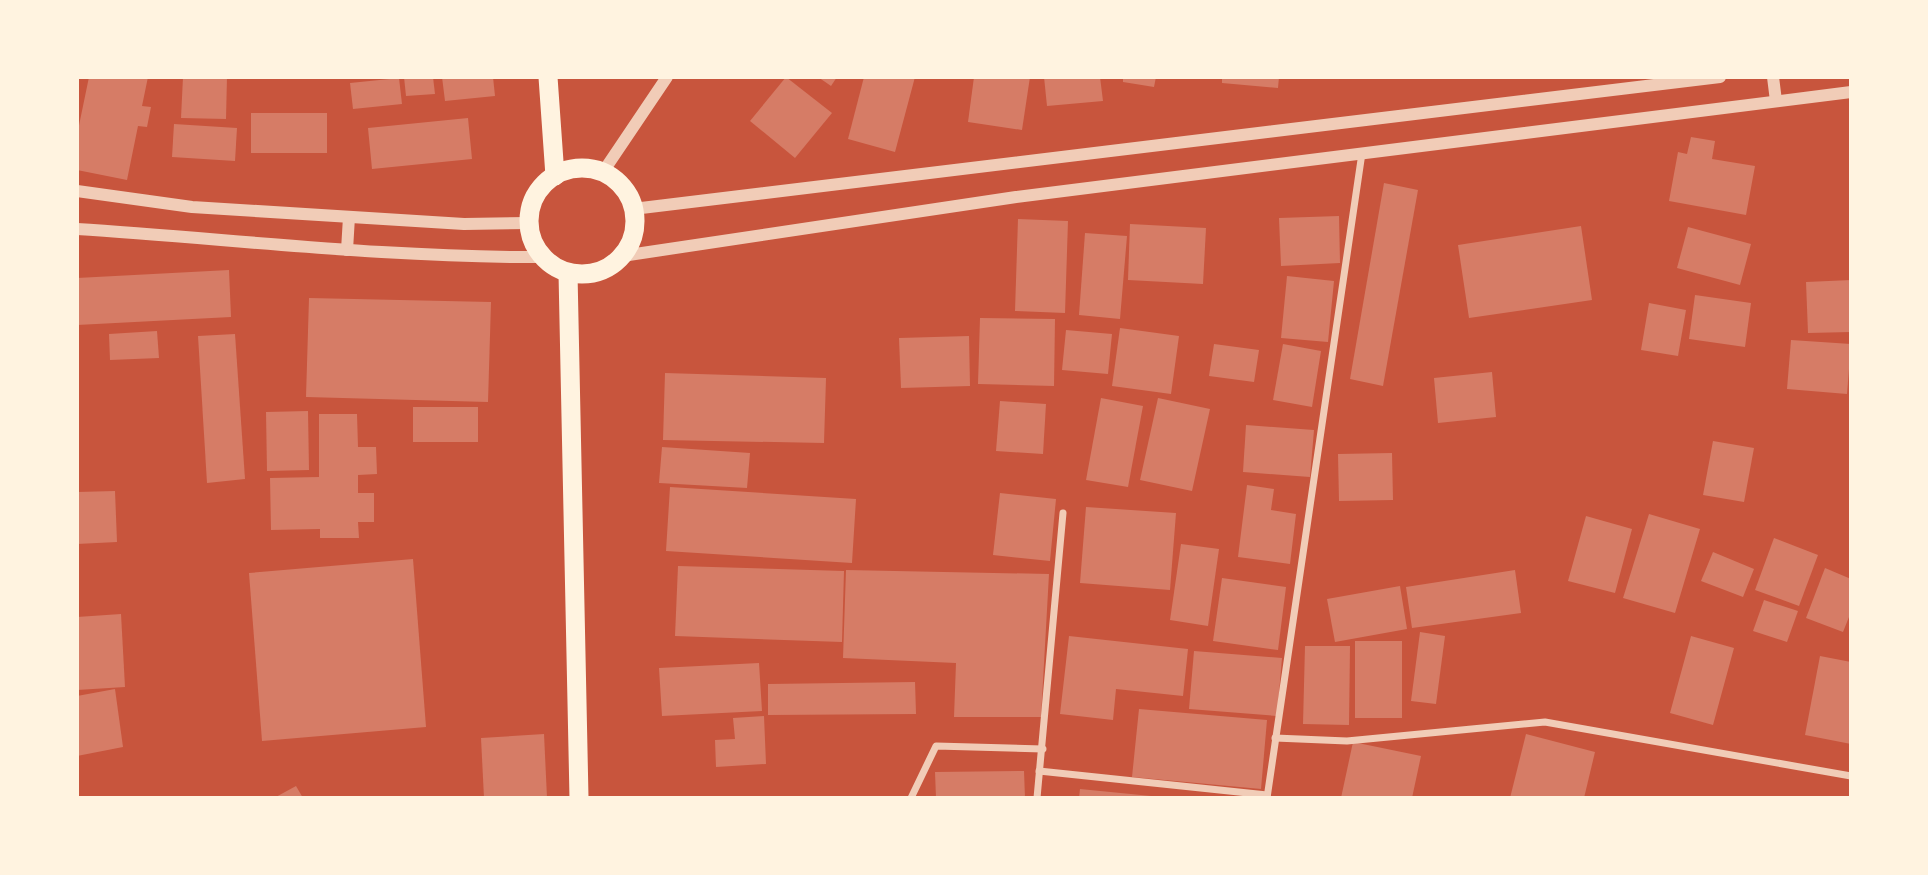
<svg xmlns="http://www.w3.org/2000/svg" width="1928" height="875" viewBox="0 0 1928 875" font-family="Manrope,sans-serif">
  <rect width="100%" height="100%" fill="#c8553d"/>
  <g fill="#d67c66">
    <path d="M89,77H148L142,106L151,107L147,127L138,126L127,180L77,170V135Z"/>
    <path d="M183,77H227L226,119L181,118Z"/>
    <path d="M404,77H433L435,94L406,96Z"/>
    <path d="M442,77H493L495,96L445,101Z"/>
    <path d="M786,77L832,113L795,158L750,121Z"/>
    <path d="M818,77H837L831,86Z"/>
    <path d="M864,77H915L895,152L848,139Z"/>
    <path d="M974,77H1030L1022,130L968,122Z"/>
    <path d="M1044,77H1100L1103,101L1047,106Z"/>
    <path d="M1123,77H1156L1154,87L1123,82Z"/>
    <path d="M1222,77H1279L1278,88L1222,83Z"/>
    <path d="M399,78L402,104L353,109L350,83Z"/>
    <rect x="251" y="113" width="76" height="40"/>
    <path d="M468,118L472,159L372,169L368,128Z"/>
    <path d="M174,124L237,128L235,161L172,157Z"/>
    <path d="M1691,137L1715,141L1712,159L1755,166L1746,215L1669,201L1678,152L1687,154Z"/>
    <path d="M1384,183L1418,190L1383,386L1350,379Z"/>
    <path d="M1339,216L1340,263L1281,266L1279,218Z"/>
    <path d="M1018,219L1068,221L1065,313L1015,311Z"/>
    <path d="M1130,224L1206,228L1203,284L1128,280Z"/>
    <path d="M1581,226L1592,300L1469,318L1458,245Z"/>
    <path d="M1688,227L1751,244L1740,285L1677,268Z"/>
    <path d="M1085,233L1127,236L1120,319L1079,315Z"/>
    <path d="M229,270L231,317L77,325V278Z"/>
    <path d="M1287,276L1334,281L1328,342L1281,338Z"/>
    <path d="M1851,280V332L1808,333L1806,282Z"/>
    <path d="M1695,295L1751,303L1745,347L1689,339Z"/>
    <path d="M309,298L491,302L488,402L306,397Z"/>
    <path d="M1649,303L1686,310L1678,356L1641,350Z"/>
    <path d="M980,318L1055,319L1054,386L978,384Z"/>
    <path d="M1120,328L1179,336L1171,394L1112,386Z"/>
    <path d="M1066,330L1112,334L1108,374L1062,370Z"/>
    <path d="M157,331L159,358L110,360L109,334Z"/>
    <path d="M235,334L245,479L207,483L198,336Z"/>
    <path d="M969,336L970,386L901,388L899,338Z"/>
    <path d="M1791,340L1851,344L1847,394L1787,389Z"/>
    <path d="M1214,344L1259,350L1254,382L1209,376Z"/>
    <path d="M1283,344L1321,351L1312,407L1273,400Z"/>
    <path d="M1492,372L1496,417L1438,423L1434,378Z"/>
    <path d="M665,373L826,378L824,443L663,440Z"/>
    <path d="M1101,398L1143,406L1128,487L1086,480Z"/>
    <path d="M1158,398L1210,409L1192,491L1140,480Z"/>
    <path d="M1000,401L1046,404L1043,454L996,451Z"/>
    <rect x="413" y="407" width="65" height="35"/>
    <path d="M308,411L309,470L267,471L266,412Z"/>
    <path d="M319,414H357L358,447H376L377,474L358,475V493H374V522H358L359,538H320V529L271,530L270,478L319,477Z"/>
    <path d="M1246,425L1314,430L1310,477L1243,472Z"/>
    <path d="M1713,441L1754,448L1744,502L1703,495Z"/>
    <path d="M662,447L750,453L747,488L659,483Z"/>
    <path d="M1392,453L1393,500L1339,501L1338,454Z"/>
    <path d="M1247,485L1274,489L1271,510L1296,514L1290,564L1238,557Z"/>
    <path d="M670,487L856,499L852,563L666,551Z"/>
    <path d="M115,491L117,542L77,544V492Z"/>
    <path d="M1000,493L1056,499L1050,561L993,555Z"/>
    <path d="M1086,507L1176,513L1170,590L1080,583Z"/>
    <path d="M1649,514L1700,529L1675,613L1623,598Z"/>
    <path d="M1586,516L1632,529L1615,593L1568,581Z"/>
    <path d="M1774,538L1818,555L1799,606L1755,590Z"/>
    <path d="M1181,544L1219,549L1208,626L1170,620Z"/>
    <path d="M1713,552L1754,569L1743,597L1701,581Z"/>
    <path d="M413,559L426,727L262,741L249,573Z"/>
    <path d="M678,566L844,571L842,642L675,636Z"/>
    <path d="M1825,568L1851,579V612L1843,632L1806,618Z"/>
    <path d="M846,570L1049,574L1041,717H954L956,663L843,658Z"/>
    <path d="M1515,570L1521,613L1412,628L1406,587Z"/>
    <path d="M1222,578L1286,587L1278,650L1213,641Z"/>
    <path d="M1400,586L1407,629L1335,642L1327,599Z"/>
    <path d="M1764,600L1798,611L1787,642L1753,631Z"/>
    <path d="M121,614L125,687L77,690V617Z"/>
    <path d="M1420,632L1445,636L1436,704L1411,701Z"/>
    <path d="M1069,636L1188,649L1183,696L1116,689L1113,720L1060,714Z"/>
    <path d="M1691,636L1734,648L1713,725L1670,713Z"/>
    <rect x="1355" y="641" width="47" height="77"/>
    <path d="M1305,646H1350L1349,725L1303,724Z"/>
    <path d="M1194,651L1282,658L1277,716L1189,709Z"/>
    <path d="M1820,656L1851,662V744L1805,735Z"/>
    <path d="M759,663L762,711L662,716L659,668Z"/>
    <path d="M915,682L916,714L768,715V684Z"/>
    <path d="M115,689L123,747L77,756V696Z"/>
    <path d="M1139,709L1267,720L1261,789L1132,777Z"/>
    <path d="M764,716L766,764L716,767L715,740L735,739L733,718Z"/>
    <path d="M544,734L547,798H484L481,738Z"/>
    <path d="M1526,734L1595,752L1584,798H1510Z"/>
    <path d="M1353,742L1421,756L1412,798H1341Z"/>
    <path d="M1024,771L1025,798H936L935,772Z"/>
    <path d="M296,786L303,798H274Z"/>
    <path d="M1080,789L1151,796V798H1079Z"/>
  </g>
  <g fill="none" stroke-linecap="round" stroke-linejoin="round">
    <g stroke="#f1ccb7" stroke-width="7">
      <path d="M1275,738L1347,741L1545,722L1851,776"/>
      <path d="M1039,771L1267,795"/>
      <path d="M911,798L936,746L1043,749"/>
      <path d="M1037,798L1063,513"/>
      <path d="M1267,798L1362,153"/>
    </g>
    <g stroke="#f1ccb7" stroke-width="12">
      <path d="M1773,77L1776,101"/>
      <path d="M603,172L667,77"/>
      <path d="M77,191L192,207L464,224L529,223"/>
      <path d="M633,209L1720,77"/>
      <path d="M77,229C232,239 387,258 543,257"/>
      <path d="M347,250L349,217"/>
      <path d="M622,256L1016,197L1851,92"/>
    </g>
    <g stroke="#fff3e0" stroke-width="19">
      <path d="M548,77L555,176"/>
      <circle cx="582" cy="221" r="53"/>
      <path d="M568,273L579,798"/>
    </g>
  </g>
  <rect width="1928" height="875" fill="none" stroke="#fff3e0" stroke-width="158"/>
</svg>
